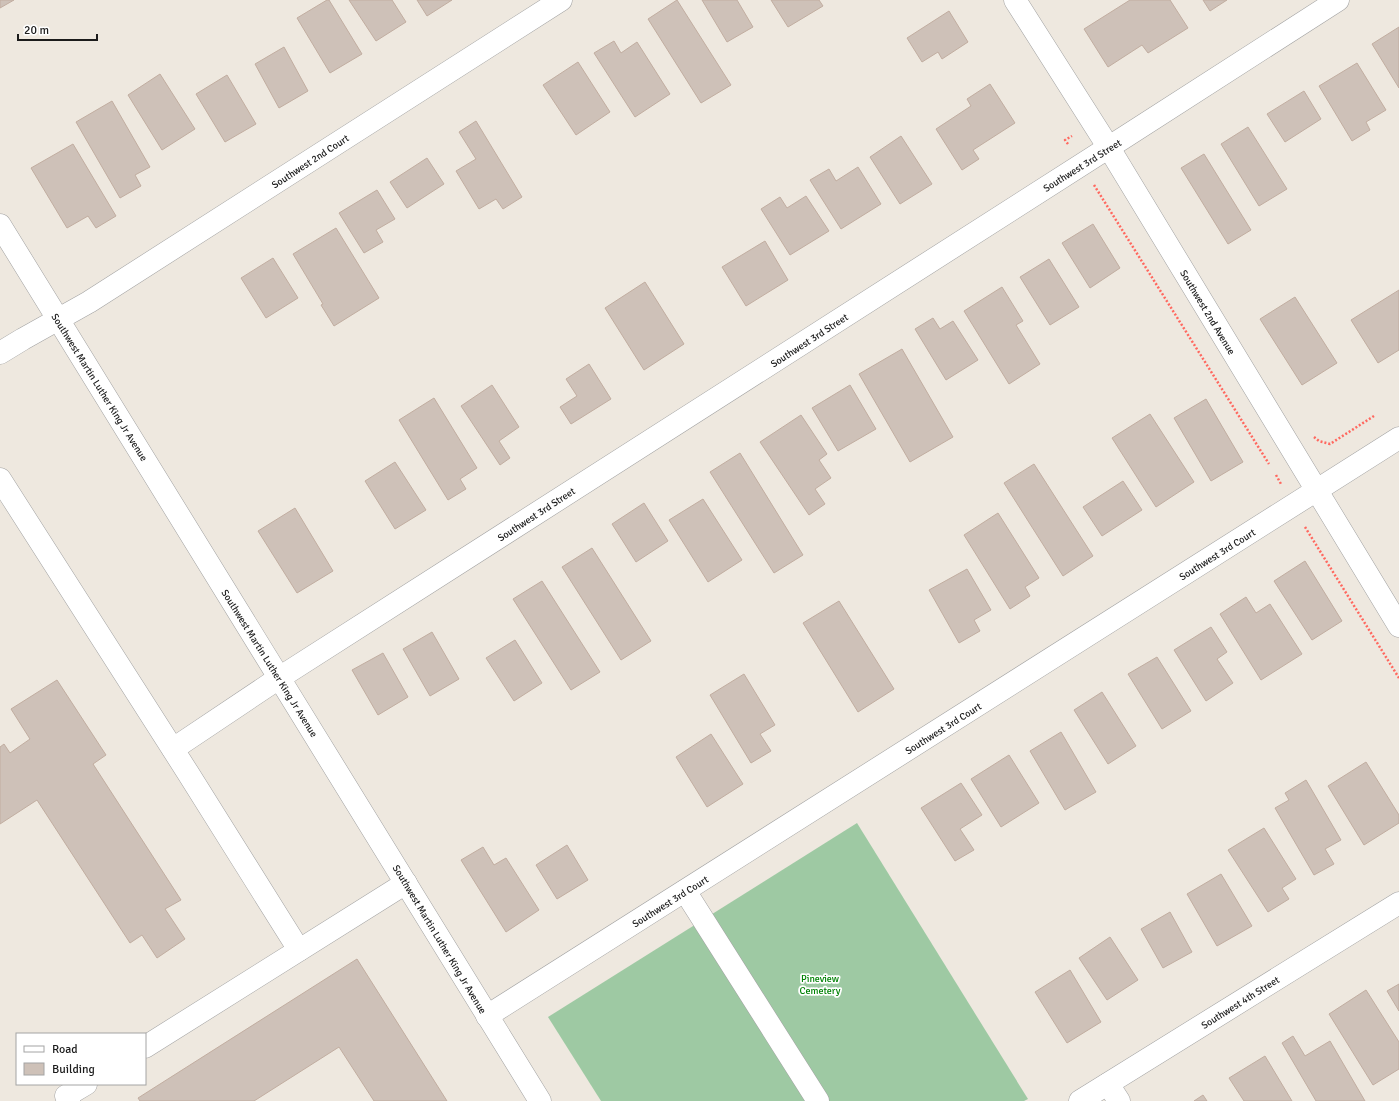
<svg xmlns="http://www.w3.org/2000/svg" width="1399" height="1101" viewBox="0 0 1399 1101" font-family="Signika,sans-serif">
  <rect width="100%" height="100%" fill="#eee8df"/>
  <path fill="#9ec9a3" d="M857,823L1028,1099L1024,1101H601L548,1017Z"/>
  <g fill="#cec1b8" stroke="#c1ada0">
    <path d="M0,0H14L0,8Z"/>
    <path d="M327,0H329L362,54L330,73L297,18Z"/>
    <path d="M349,0H392L406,22L376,41Z"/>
    <path d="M417,0H452L427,16Z"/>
    <path d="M677,0L731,85L701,103L648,19Z"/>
    <path d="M702,0H737L753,27L727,42Z"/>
    <path d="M771,0H819L823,6L788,27Z"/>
    <path d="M1130,0H1170L1188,28L1148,53L1142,45L1108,67L1084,29Z"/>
    <path d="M1203,0H1227L1210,11Z"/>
    <path d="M949,11L968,42L942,59L938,52L922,62L907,38Z"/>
    <path d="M1399,27V88L1372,44Z"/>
    <path d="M614,41L621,53L637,42L670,94L635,117L594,53Z"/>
    <path d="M284,47L308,91L279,108L255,64Z"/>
    <path d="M578,62L610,112L576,135L543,85Z"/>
    <path d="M1357,63L1386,110L1366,122L1370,130L1352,141L1319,86Z"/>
    <path d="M160,74L195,129L162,150L128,95Z"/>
    <path d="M227,75L256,124L225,142L196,94Z"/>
    <path d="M990,84L1015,123L973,150L979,159L962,170L936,129L971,106L967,99Z"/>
    <path d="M1304,91L1321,119L1285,142L1267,114Z"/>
    <path d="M112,101L150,167L135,175L141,186L120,198L76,122Z"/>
    <path d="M476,121L522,197L503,209L496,199L479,209L456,171L476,159L459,132Z"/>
    <path d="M1248,127L1287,189L1259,206L1221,144Z"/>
    <path d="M901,136L932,184L900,204L870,157Z"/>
    <path d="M73,144L116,216L96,228L88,216L67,228L31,168Z"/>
    <path d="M1204,154L1251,230L1228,244L1181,168Z"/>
    <path d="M427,158L444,184L407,208L390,182Z"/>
    <path d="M858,167L881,204L841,229L810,180L829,169L836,181Z"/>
    <path d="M377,190L395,219L376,230L383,242L364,253L339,213Z"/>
    <path d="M806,196L829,231L790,255L761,209L780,197L787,208Z"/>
    <path d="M1093,224L1120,268L1090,288L1062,243Z"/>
    <path d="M336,228L379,298L334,326L321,305L323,304L293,254Z"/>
    <path d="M765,241L788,280L746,306L722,267Z"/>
    <path d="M273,258L298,298L266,318L241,278Z"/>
    <path d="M1049,259L1079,307L1050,325L1020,277Z"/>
    <path d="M645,282L684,344L644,370L605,308Z"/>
    <path d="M1002,287L1023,321L1016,325L1040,364L1009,384L964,311Z"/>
    <path d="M1399,290V350L1378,363L1351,320Z"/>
    <path d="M1295,297L1337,363L1302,385L1260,319Z"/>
    <path d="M933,318L940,329L953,321L978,360L946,380L915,329Z"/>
    <path d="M902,349L953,437L910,462L859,374Z"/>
    <path d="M589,364L611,399L571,424L560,407L577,396L566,379Z"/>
    <path d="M492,385L519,427L499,441L510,458L500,465L461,406Z"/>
    <path d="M850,385L876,429L838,451L812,408Z"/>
    <path d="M434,398L477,468L460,479L466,489L448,500L399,420Z"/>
    <path d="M1206,399L1243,462L1211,481L1174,418Z"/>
    <path d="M1150,414L1194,482L1156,507L1112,438Z"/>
    <path d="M801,415L827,454L819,460L831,478L815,489L825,504L809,515L760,442Z"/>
    <path d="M740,453L803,555L774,573L710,472Z"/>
    <path d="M395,462L426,510L395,529L365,481Z"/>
    <path d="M1034,464L1093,556L1063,576L1004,483Z"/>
    <path d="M1123,481L1142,510L1102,536L1083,507Z"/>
    <path d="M703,499L742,560L708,582L669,520Z"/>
    <path d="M644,503L668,541L636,562L612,524Z"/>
    <path d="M295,508L333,571L297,593L258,531Z"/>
    <path d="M998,513L1039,578L1025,587L1030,596L1010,609L964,535Z"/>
    <path d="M592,548L651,641L621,660L562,567Z"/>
    <path d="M1305,561L1342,621L1312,640L1274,581Z"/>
    <path d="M967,569L991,610L974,620L980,631L959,643L929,590Z"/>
    <path d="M542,581L600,672L571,690L513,599Z"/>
    <path d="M1246,597L1256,613L1270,604L1302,654L1261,680L1220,614Z"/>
    <path d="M839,601L894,689L858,712L803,623Z"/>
    <path d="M1211,627L1227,652L1217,659L1233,683L1206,701L1174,650Z"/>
    <path d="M432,632L459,679L430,696L403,649Z"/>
    <path d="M515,640L542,683L514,701L486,658Z"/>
    <path d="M383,653L408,697L378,715L352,670Z"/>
    <path d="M1157,657L1191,711L1162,729L1128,674Z"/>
    <path d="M744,674L775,725L760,734L771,751L751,763L710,695Z"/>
    <path d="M57,680L106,755L93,764L181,900L165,909L185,939L157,958L142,935L130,943L37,800L0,824V747L4,744L10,753L30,739L11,709Z"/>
    <path d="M1102,692L1136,746L1108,764L1074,710Z"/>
    <path d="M1061,732L1096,792L1065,810L1030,751Z"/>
    <path d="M711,734L743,784L707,807L676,757Z"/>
    <path d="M1009,755L1039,803L1001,827L971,779Z"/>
    <path d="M1366,762L1399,815V823L1364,845L1328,786Z"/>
    <path d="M1306,780L1341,840L1325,849L1334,864L1314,875L1275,808L1289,800L1285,793Z"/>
    <path d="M961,783L982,815L960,829L974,850L955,861L921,808Z"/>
    <path d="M1264,828L1296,879L1282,888L1289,899L1268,912L1228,850Z"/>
    <path d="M567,845L588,880L557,899L536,865Z"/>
    <path d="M483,847L494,865L506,858L539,910L506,932L461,860Z"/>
    <path d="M1221,874L1252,926L1217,946L1187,894Z"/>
    <path d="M1170,912L1192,952L1163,968L1141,929Z"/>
    <path d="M1110,937L1138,980L1107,1000L1079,958Z"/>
    <path d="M357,959L447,1101H374L339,1047L254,1101H140L138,1098Z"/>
    <path d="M1070,970L1101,1022L1067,1043L1035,992Z"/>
    <path d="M1399,984V1011L1387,991Z"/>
    <path d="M1366,990L1399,1042V1069L1373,1085L1329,1014Z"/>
    <path d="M1293,1036L1305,1056L1330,1041L1365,1101H1316L1282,1043Z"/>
    <path d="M1265,1056L1292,1101H1244L1229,1078Z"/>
    <path d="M1203,1095L1207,1101H1194Z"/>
  </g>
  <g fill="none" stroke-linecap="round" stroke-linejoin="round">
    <defs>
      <g id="minor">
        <path d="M1015,0L1109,148L1399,626"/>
        <path d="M0,225L540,1101"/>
        <path d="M0,353L23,339L89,302L561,0"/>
        <path d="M0,479L188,773L299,950"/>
        <path d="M173,749L279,678L1128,135L1338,0"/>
        <path d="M685,891L818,1101"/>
        <path d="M487,1016L1399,438"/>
        <path d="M145,1047L406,883"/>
        <path d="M1108,1084L1119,1101"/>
        <path d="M69,1101L66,1096L86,1084"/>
        <path d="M1080,1101L1399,903"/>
      </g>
    </defs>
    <use href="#minor" stroke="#a2a2a2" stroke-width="23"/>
    <g stroke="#ff685f" stroke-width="2.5" stroke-dasharray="2 2" stroke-linecap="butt">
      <path d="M1068,144L1065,140L1072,136"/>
      <path d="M1094,185L1269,464"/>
      <path d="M1314,437L1319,441L1330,444L1374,416"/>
      <path d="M1276,475L1281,484"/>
      <path d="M1305,527L1399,678"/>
    </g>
    <use href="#minor" stroke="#fff" stroke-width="22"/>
  </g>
  <g text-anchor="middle" stroke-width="3.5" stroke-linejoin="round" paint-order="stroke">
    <g font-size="10" fill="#1b1b1b" stroke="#fff">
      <text transform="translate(310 161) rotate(-33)" y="4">Southwest 2nd Court</text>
      <text transform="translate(1082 165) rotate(-32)" y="4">Southwest 3rd Street</text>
      <text transform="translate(1208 312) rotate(59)" y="4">Southwest 2nd Avenue</text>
      <text transform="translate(809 340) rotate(-33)" y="4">Southwest 3rd Street</text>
      <text transform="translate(100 387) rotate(58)" y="4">Southwest Martin Luther King Jr Avenue</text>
      <text transform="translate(536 514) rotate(-33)" y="4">Southwest 3rd Street</text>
      <text transform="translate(1217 554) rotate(-32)" y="4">Southwest 3rd Court</text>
      <text transform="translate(270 663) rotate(58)" y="4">Southwest Martin Luther King Jr Avenue</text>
      <text transform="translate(943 728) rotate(-32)" y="4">Southwest 3rd Court</text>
      <text transform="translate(670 901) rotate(-32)" y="4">Southwest 3rd Court</text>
      <text transform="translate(440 939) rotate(59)" y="4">Southwest Martin Luther King Jr Avenue</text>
      <text transform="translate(1240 1002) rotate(-32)" y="4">Southwest 4th Street</text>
    </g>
    <g font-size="10" fill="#018205" stroke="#fff">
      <text x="820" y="982">Pineview<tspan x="820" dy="12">Cemetery</tspan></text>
    </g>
  </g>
  <rect x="16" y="1033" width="130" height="52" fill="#ffffff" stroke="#a4a4a4"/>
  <rect x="24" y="1046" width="20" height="6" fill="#ffffff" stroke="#a4a4a4"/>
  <text x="52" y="1053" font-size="12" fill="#1b1b1b">Road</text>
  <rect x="24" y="1063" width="20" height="12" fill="#cec1b8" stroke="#a4a4a4"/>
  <text x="52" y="1073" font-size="12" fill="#1b1b1b">Building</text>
  <path d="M18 34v6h79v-6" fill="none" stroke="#1b1b1b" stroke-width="2"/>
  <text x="24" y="34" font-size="12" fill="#1b1b1b" stroke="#ffffff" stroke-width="3" paint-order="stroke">20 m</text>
</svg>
